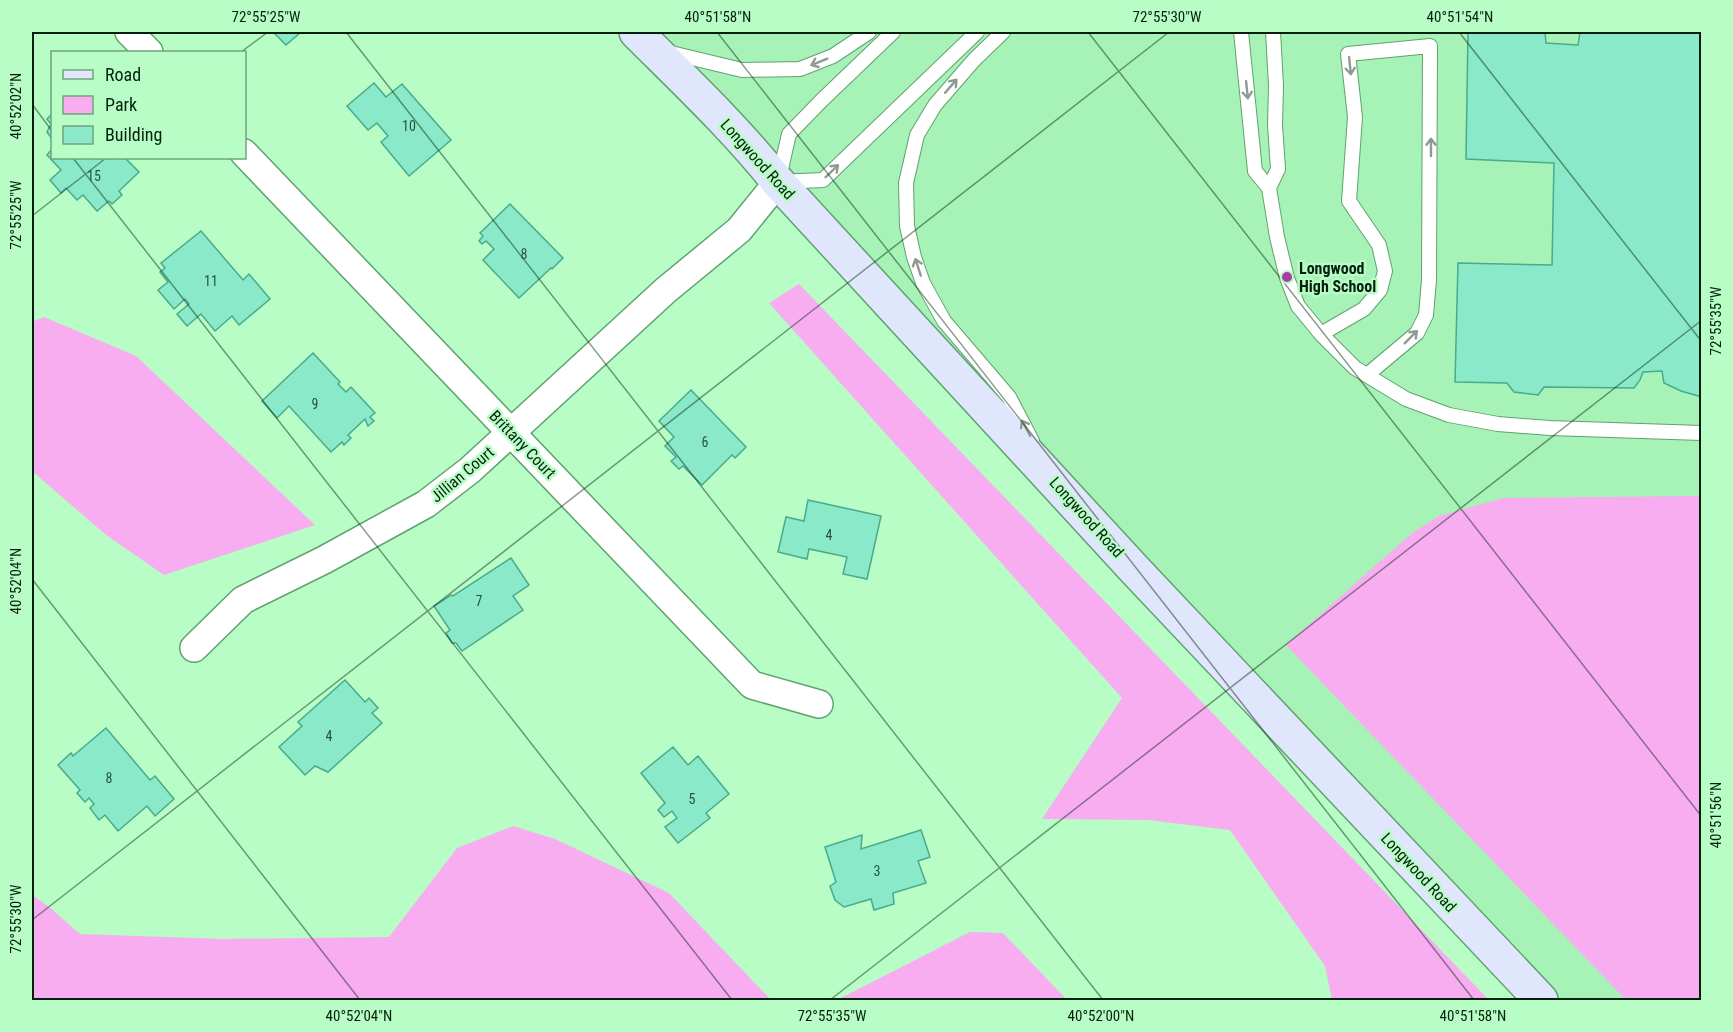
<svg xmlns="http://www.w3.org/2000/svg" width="1733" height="1032" viewBox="0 0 1733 1032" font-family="'Roboto Condensed',sans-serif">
  <rect width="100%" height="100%" fill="#b7fdc5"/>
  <path fill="#a7f2b6" d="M642,32H1701V1000H1543Z"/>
  <g fill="#f8adf1">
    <path d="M799,284L1489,1000H1332L1325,966L1230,830L1148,820L1042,819L1122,698L769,303Z"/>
    <path d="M44,317L136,356L315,525L164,575L106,535L32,471V322Z"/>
    <path d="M1701,496V1000H1626L1286,645L1411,534L1439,516L1504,498Z"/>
    <path d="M513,826L555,839L669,893L771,1000H32V895L48,906L80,934L223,939L389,937L457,848Z"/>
    <path d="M970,932L1003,933L1067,1000H837Z"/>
  </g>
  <g fill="#8ae9c9" stroke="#49aa8c" stroke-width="1.5">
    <path d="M273,32H301L286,45Z"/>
    <path d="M1468,32H1545L1546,43L1578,45L1580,32H1702V397L1681,391L1664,383L1662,371L1643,372L1640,380L1634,388L1544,387L1538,395L1514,392L1507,383L1455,382L1458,263L1552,265L1554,163L1466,159Z"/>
    <path d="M374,83L386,97L402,84L451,140L409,176L381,142L388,136L377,123L368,130L347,106Z"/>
    <path d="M52,114V139L47,132L51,124L47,119Z"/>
    <path d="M52,149V158H125L139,172L119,191L122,195L112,204L109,201L97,211L83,195L77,200L66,188L61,193L50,180L61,170L47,155Z"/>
    <path d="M510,204L563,258L552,269L551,268L519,298L483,260L494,249L486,241L482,244L479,241L483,236L480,233Z"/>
    <path d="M201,231L243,280L249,274L270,299L239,325L232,316L215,331L201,314L187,326L177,314L189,304L185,299L174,309L158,290L168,282L160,272L165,268L161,263Z"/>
    <path d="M313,353L340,382L338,384L346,392L351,387L375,413L370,417L374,421L368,426L365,419L348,435L351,438L344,445L342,442L331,452L289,406L277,418L262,401Z"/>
    <path d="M691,390L746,447L735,458L732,455L702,485L683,466L679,469L671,461L676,457L665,446L674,437L659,421Z"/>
    <path d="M808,500L881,516L867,579L843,574L847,557L809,549L807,559L778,552L786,517L804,521Z"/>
    <path d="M511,558L529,585L513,596L523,610L462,651L456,643H452L446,633L450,630L434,606L451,595L453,596Z"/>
    <path d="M345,680L365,702L369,698L378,708L372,713L382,723L328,772L315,766L305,775L279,747L302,726L298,722Z"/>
    <path d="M106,728L150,780L155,776L174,799L155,816L147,806L118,831L105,815L99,820L90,808L94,804L89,798L85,802L77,793L80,790L58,765L71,753L73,756Z"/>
    <path d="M673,747L688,765L698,756L729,794L706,813L710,818L678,843L665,827L677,818L672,811L664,817L658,810L665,803L641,773Z"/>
    <path d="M921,830L930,857L918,861L926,883L893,893L894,904L874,910L871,899L844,907L835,900L830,886L836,882L825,847L862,835L861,849Z"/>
  </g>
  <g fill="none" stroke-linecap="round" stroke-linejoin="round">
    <defs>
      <g id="lane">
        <path d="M893,32L821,101L789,134L778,182L823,180L977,32"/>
        <path d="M1003,32L974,60L935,105L917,135L906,183L907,226L914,257L923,283L944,321L1009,397L1032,441"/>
        <path d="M1241,32L1255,171L1269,188"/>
        <path d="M1273,32L1276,85L1275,125L1278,169L1269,188L1277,237L1287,278L1298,306L1321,334L1355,368L1406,399L1449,415L1498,424L1550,428L1702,433"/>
        <path d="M667,52L742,70L800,69L833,56L869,32"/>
        <path d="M1321,334L1364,309L1380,290L1385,271L1379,245L1349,201L1355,117L1348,54L1430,46L1429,280L1426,315L1417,333L1367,375"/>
      </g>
      <g id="street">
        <path d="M129,32L149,52"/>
        <path d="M244,153L752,685L819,704"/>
        <path d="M194,648L243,600L324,560L426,504L470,470L666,290L739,230L778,182"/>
      </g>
      <path id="secondary" d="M636,32C684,80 735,128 778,182L1135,570L1541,1000"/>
    </defs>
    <use href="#lane" stroke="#60a26f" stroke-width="16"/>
    <use href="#street" stroke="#60a26f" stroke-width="30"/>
    <use href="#secondary" stroke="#60a26f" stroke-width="36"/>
    <use href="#lane" stroke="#fff" stroke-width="14"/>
    <use href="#street" stroke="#fff" stroke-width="27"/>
    <use href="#secondary" stroke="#e0e6fb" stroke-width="33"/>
  </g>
  <defs><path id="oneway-shaft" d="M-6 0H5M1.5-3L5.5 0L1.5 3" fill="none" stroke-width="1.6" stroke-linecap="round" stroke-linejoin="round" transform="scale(1.5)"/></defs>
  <g stroke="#8e9b92">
    <use href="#oneway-shaft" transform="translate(819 62) rotate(158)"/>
    <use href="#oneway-shaft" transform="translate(1350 66) rotate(84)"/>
    <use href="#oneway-shaft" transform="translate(951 86) rotate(-49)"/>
    <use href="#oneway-shaft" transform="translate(1247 90) rotate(84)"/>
    <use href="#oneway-shaft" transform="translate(1431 147) rotate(-90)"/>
    <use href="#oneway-shaft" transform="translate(832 171) rotate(-44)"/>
    <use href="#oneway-shaft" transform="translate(918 267) rotate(-108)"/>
    <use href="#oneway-shaft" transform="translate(1411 337) rotate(-45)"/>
    <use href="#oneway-shaft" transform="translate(1026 428) rotate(-118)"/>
  </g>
  <path fill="none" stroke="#05210d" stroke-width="1.5" stroke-opacity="0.45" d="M346,32L1103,1000M717,32L1474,1000M1088,32L1702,817M1459,32L1702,342M241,52L268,32M32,104L52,131M73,158L732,1000M32,216L106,158M32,579L360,1000M32,920L1169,32M830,1000L1702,320"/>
  <circle fill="#a73ea1" stroke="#b7fdc5" stroke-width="2" cx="1287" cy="277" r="6"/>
  <g text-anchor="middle" stroke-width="5" stroke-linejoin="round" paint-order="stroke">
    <g font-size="14" fill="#26533c">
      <text x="409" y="131">10</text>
      <text x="94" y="181">15</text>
      <text x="524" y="259">8</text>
      <text x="211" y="286">11</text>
      <text x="315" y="409">9</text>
      <text x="705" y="447">6</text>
      <text x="829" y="540">4</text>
      <text x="479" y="606">7</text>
      <text x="329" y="741">4</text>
      <text x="109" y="783">8</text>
      <text x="692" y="804">5</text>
      <text x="877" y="876">3</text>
    </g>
    <g font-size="16" fill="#05210d" stroke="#b7fdc5">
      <text transform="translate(758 159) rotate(48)" y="6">Longwood Road</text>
      <text transform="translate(523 444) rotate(46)" y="6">Brittany Court</text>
      <text transform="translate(462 474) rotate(-40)" y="6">Jillian Court</text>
      <text transform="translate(1087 517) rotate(48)" y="6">Longwood Road</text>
      <text transform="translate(1419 872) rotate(47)" y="6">Longwood Road</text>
    </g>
    <g font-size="16" font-weight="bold" fill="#05210d" stroke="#b7fdc5" text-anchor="start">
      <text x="1299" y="274">Longwood<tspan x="1299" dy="18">High School</tspan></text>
    </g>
  </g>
  <rect width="1733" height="1032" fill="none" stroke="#b7fdc5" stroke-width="66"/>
  <rect x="51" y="51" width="195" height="108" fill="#b7fdc5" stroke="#70a57b" stroke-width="1.5"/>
  <rect x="63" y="70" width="30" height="9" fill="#e0e6fb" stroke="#70a57b" stroke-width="1.5"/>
  <text x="105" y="81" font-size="18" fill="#05210d">Road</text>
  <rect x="63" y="96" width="30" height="18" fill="#f8adf1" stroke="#70a57b" stroke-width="1.5"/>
  <text x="105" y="111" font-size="18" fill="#05210d">Park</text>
  <rect x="63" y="126" width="30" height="18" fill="#8ae9c9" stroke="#70a57b" stroke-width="1.5"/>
  <text x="105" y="141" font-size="18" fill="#05210d">Building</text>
  <rect x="33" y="33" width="1667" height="966" fill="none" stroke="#05210d" stroke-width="2"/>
  <g font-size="15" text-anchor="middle" fill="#05210d">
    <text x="266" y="22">72°55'25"W</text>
    <text x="718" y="22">40°51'58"N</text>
    <text x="1167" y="22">72°55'30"W</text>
    <text x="1460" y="22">40°51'54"N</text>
    <text transform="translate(16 106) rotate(-90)" y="5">40°52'02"N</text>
    <text transform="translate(16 215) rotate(-90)" y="5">72°55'25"W</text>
    <text transform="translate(1716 321) rotate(-90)" y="5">72°55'35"W</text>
    <text transform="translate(16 581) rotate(-90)" y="5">40°52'04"N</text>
    <text transform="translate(1716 815) rotate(-90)" y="5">40°51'56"N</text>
    <text transform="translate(16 919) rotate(-90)" y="5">72°55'30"W</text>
    <text x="359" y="1021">40°52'04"N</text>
    <text x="832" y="1021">72°55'35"W</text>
    <text x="1101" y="1021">40°52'00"N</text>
    <text x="1473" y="1021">40°51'58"N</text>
  </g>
</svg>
